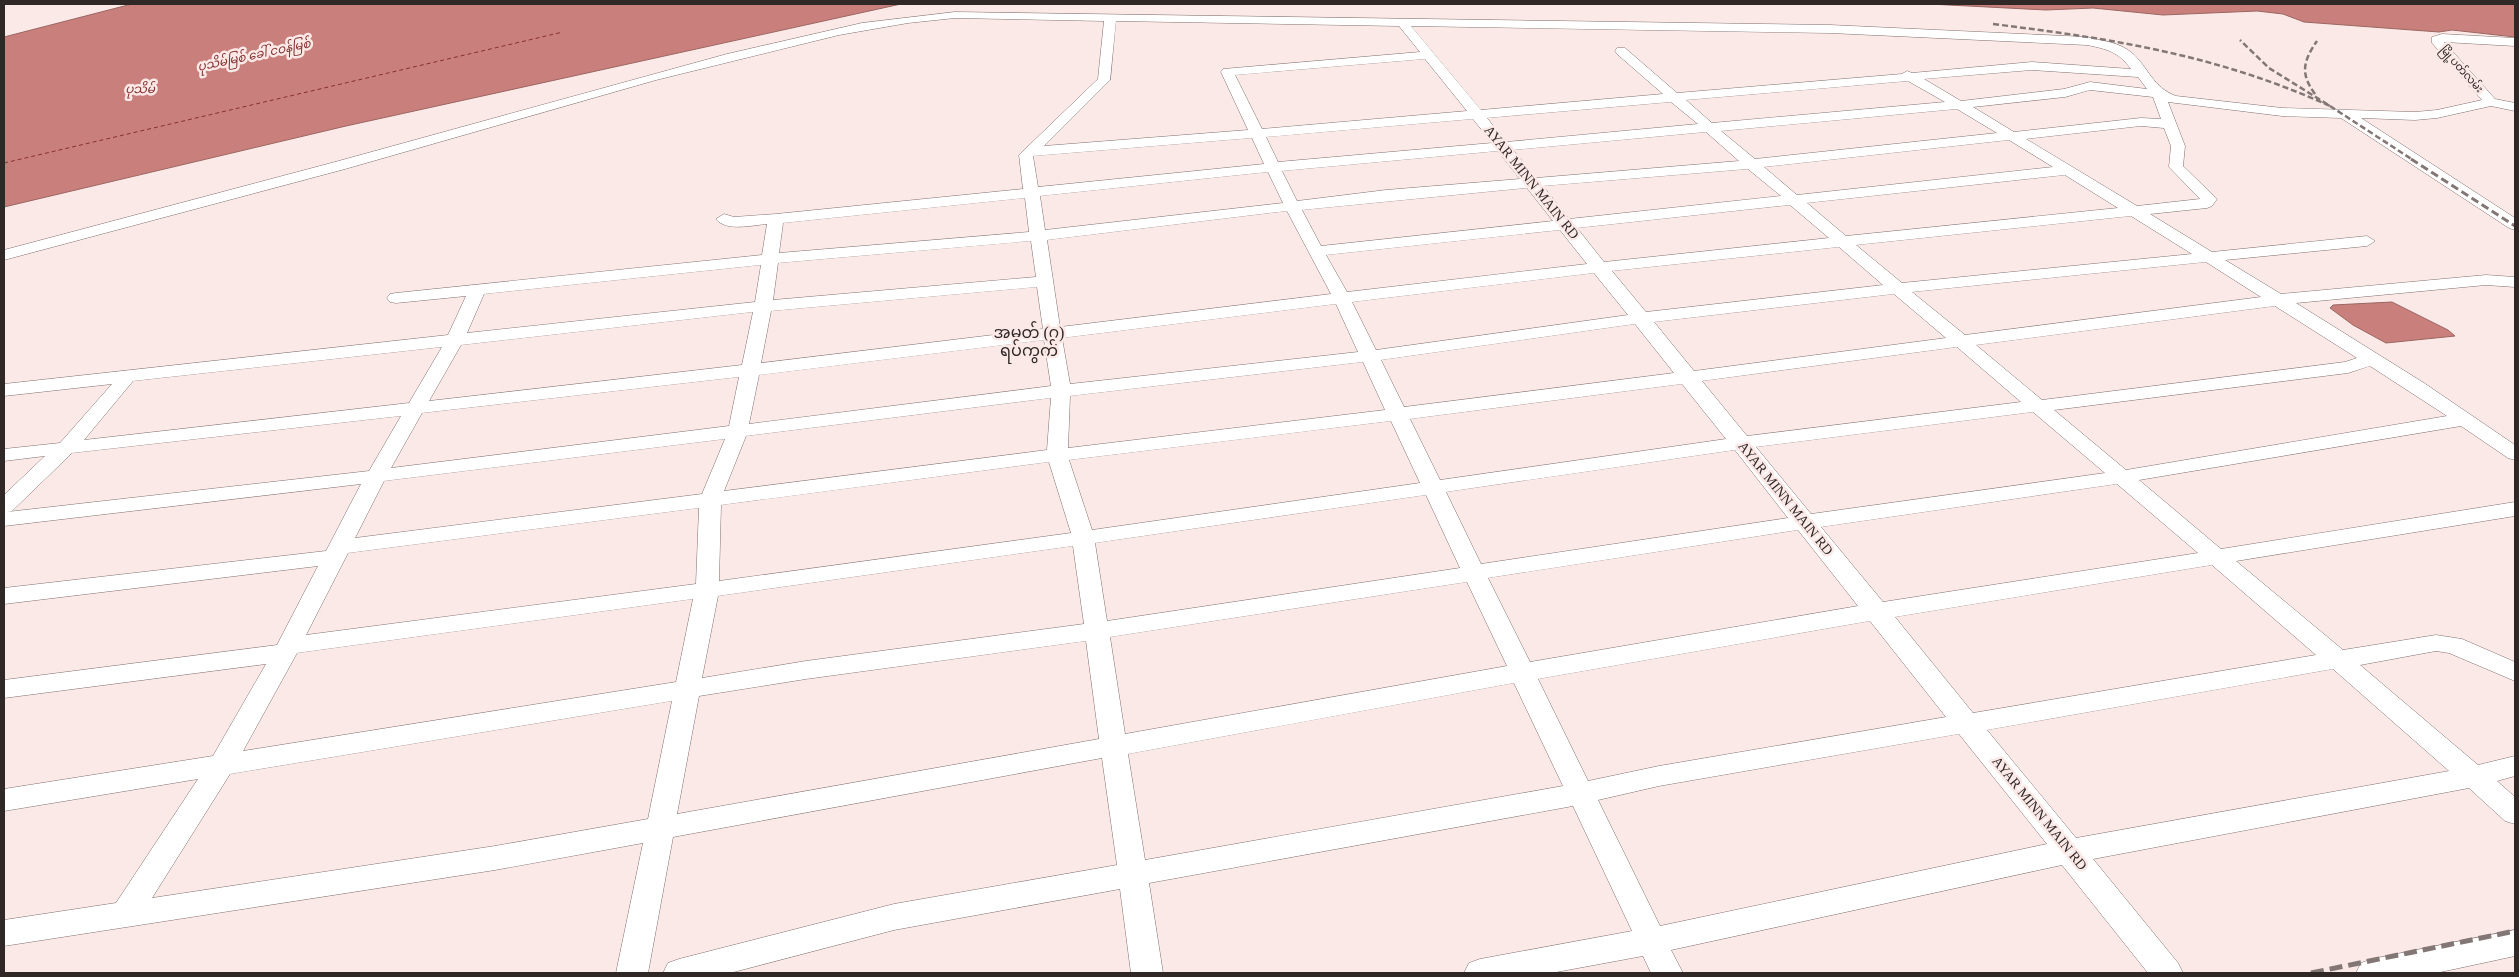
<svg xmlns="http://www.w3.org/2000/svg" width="2519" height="977" viewBox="0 0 2519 977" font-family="'Times New Roman','Noto Sans Myanmar',serif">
  <rect width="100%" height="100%" fill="#fbe9e7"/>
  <g fill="#c9807c" stroke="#9b6662">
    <path d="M132,4H901L346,126L4,207V37Z"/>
    <path d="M1929,4H2515V37L2452,30L2439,32L2304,22L2283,14L2257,11L2163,15L2093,8L2046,10Z"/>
    <path d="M2392,302L2448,330L2455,336L2386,343L2353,325L2330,308L2333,305Z"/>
  </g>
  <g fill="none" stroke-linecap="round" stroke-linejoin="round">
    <path stroke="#872f30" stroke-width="1" stroke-dasharray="4 3" stroke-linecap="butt" d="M4,163L563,32"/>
    <defs>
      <g id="minor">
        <path d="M955,12L1830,25L2087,37C2103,41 2119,42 2132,53C2149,68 2152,87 2176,96L2282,108L2415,112L2437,110L2482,100L2432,43V37L2442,34L2515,38V46L2444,42L2495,99L2515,103V111L2491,106L2437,118L2415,120L2361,118L2515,218V230L2509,228L2341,118L2282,116L2168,102L2185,146L2183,166L2217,199L2212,206L2207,208L2150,214L2212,252L2367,236L2375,241L2367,246L2225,260L2281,294L2486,275L2515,277V287L2486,285L2296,303L2424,383L2515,445V460L2508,458L2461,426L2139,480L2221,549L2515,502V516L2236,561L2343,650L2436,635L2462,639L2515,662V681L2449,653L2436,651L2360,665L2478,765L2515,756V776L2497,781L2515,797V824L2505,821L2469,788L2093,859L2178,963L2183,973H2148L2062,865L1671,950L1683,973H1651L1643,956L1551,973H1464L1469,963L1480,959L1632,931L1573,806L1149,883L1163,973H1131L1120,889L894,930L730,973H663L668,963L679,959L894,904L1117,865L1102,758L673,837L648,973H616L643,843L495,870L4,946V920L116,903L198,779L4,811V789L213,756L266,664L4,698V680L277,645L318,566L4,604V588L326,551L361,484L4,526V495L45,456L4,461V449L60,443L112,384L4,396V384L448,335L466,296L396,303L390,302L387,298L390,294L396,293L762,255L767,224C753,225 726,232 716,219L724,214L734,217L776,214L1023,189L1019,155L1098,79L1104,21L955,18L908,23L839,35L656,80L345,169L4,260V250L335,162L727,54L862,23ZM1116,21L1399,26L1420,52L1223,69L1221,72L1248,130L1044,146L1110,80ZM1411,26L1830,33L2087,45C2107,49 2119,52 2131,69L2032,62L1912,73L1907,71L1902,74L1677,93L1625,48H1617L1615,51L1617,54L1663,94L1481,110ZM1425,59L1467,111L1262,129L1235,75ZM2032,70L2138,77L2147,89L2090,82L2064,89L1961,101L1924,79ZM1908,81L1945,102L1712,123L1686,100ZM2090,90L2153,97L2161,119L2141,118L2014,132L1973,107L2065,97ZM1671,102L1698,124L1506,142L1487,118ZM1957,109L1997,133L1755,159L1721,131ZM1473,119L1492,143L1278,162L1266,137ZM2141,126L2164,128L2171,146L2169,167L2200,199L2137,206L2026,139ZM1706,132L1739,161L1536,178L1513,150ZM1252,138L1264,164L1038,187L1033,156ZM2009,140L2053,167L1797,195L1764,167ZM1498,151L1520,179L1386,190L1297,201L1282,171ZM1748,169L1781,196L1569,219L1543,186ZM1268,172L1283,203L1045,230L1040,196ZM2065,175L2118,208L1846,236L1807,203ZM1527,188L1553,221L1321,246L1302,210ZM1025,198L1029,232L779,253L783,223ZM1790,205L1829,238L1604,262L1577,228ZM1287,211L1331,294L1060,327L1047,240ZM2131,216L2192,254L1902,283L1856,245ZM1560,230L1587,264L1347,292L1326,255ZM1031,241L1036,277L773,300L778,263ZM1839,247L1883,285L1646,312L1612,271ZM2206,262L2261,297L1965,335L1912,292ZM761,265L755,302L467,333L484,294ZM1594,273L1628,315L1376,350L1352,302ZM1037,287L1043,329L761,363L771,311ZM1894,294L1946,338L1694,371L1654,322ZM1336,304L1358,352L1070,384L1062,338ZM2275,306L2357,358L2345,362L2042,400L1976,345ZM753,312L742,365L429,401L461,345ZM1635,324L1674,373L1404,407L1381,360ZM1044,340L1051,386L749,424L759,375ZM442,347L409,403L84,440L133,381ZM1957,347L2021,402L1747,436L1702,381ZM1363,362L1385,410L1068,448L1070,396ZM2370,366L2447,416L2126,470L2054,410L2348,373ZM739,377L729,426L391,468L422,413ZM1682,384L1726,439L1440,480L1410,419ZM1051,398L1047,450L724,491L746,436ZM2033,412L2105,473L1811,514L1756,447ZM401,416L369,471L7,512L12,511L72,453ZM1391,421L1420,483L1092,530L1069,460ZM725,439L702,494L355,538L384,481ZM1735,450L1788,518L1481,564L1446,492ZM1049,462L1071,533L719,581L721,505ZM2117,484L2198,553L1883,602L1821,527ZM1426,495L1460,568L1107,621L1095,543ZM699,508L696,584L306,635L348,553ZM1798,530L1858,606L1530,662L1488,578ZM1073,546L1084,624L806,661L702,678L718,596ZM2212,565L2316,655L1973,713L1895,617ZM1467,582L1507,666L1125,734L1110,637ZM693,599L676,682L243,751L297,653ZM1870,621L1946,717L1659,766L1588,781L1538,679ZM1086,641L1099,739L677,814L699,696L806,679ZM2333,669L2449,771L2076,838L1987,730ZM1514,683L1563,786L1145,860L1128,754ZM672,701L648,819L495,846L152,898L230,774ZM1959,734L2047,844L1660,926L1598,800L1659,786Z"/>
        <path d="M2515,930V956L2436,973H2356L2361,963L2372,959Z"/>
      </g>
    </defs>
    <use href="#minor" stroke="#80706f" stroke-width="1"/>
    <use href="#minor" fill="#fff" fill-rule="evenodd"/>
    <g stroke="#837776" stroke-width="2.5" stroke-dasharray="6 3" stroke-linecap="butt">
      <path d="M1993,24C2114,39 2217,55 2330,106L2269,68L2240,40"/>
      <path d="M2315,94C2300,74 2303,61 2317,41"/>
      <path d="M2330,106L2413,160"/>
    </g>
    <path stroke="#837776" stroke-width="3" stroke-dasharray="8 4" stroke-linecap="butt" d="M2411,159L2515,226"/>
    <path stroke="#837776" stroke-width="5" stroke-dasharray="13 6" stroke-linecap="butt" d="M2311,973L2515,931"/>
  </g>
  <g text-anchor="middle" stroke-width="5" stroke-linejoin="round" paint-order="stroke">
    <g font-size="11" fill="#2f2827" stroke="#fbe9e7">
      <text transform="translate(2462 69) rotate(48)" y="4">မြို့ပတ်လမ်း</text>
    </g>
    <g font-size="12" font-style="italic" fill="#872f30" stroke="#fbe9e7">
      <text transform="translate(254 55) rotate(-12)" y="4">ပုသိမ်မြစ် ခေါ် ငဝန်မြစ်</text>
      <text x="140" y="93">ပုသိမ်</text>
    </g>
    <g font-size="14" fill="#2f2827" stroke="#fbe9e7">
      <text transform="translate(1532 182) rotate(51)" y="5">AYAR MINN MAIN RD</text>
      <text transform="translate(1786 498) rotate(51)" y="5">AYAR MINN MAIN RD</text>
      <text transform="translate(2040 813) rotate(51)" y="5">AYAR MINN MAIN RD</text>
    </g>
    <g font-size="16" fill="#2f2827" stroke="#fbe9e7">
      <text x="1029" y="338">အမှတ် (၇)<tspan x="1029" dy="18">ရပ်ကွက်</tspan></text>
    </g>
  </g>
  <rect width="2519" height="977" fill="none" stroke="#2f2827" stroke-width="10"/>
</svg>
